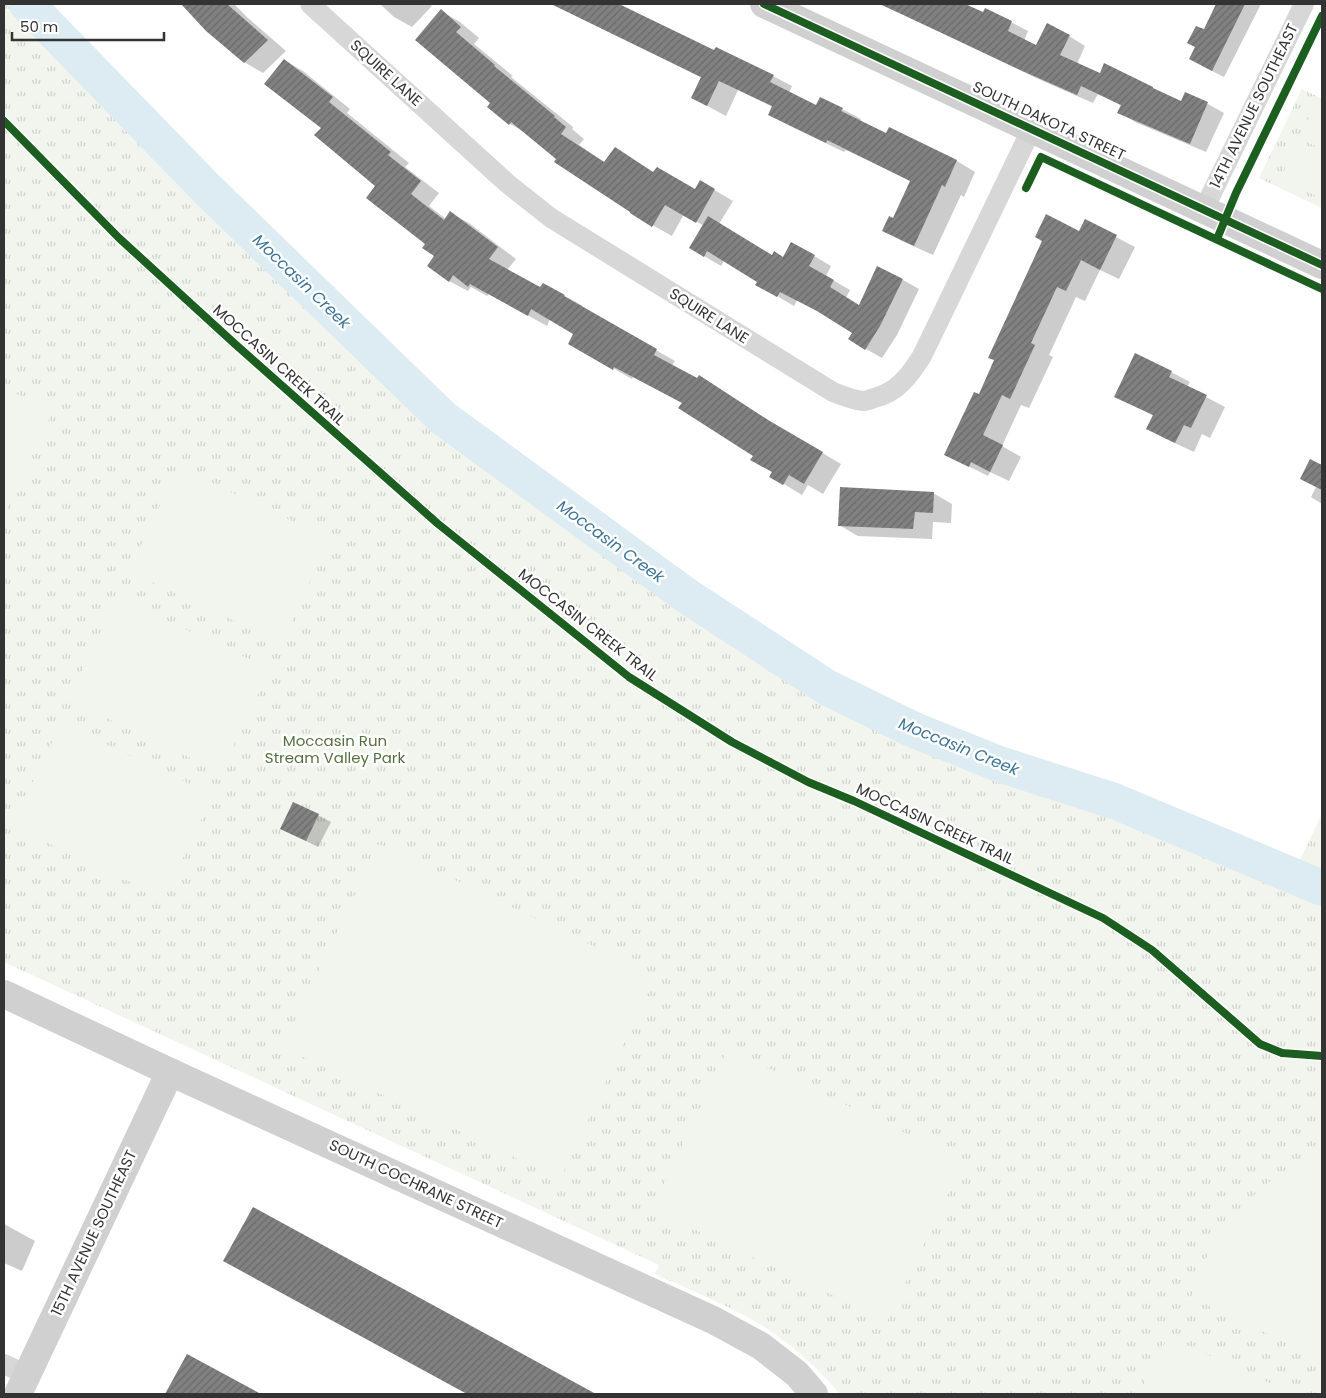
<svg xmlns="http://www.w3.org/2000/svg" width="1326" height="1398" viewBox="0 0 1326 1398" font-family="Poppins,sans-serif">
  <defs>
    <pattern id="park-tufts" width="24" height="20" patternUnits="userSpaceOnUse" patternTransform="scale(1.25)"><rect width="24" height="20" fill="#f1f5ed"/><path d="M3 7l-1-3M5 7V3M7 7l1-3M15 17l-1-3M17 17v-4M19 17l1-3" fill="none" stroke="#cfd2cc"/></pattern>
    <pattern id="building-hatch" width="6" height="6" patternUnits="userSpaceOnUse" patternTransform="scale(1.25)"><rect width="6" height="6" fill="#818181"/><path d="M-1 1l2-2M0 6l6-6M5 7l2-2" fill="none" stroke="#6a6a6a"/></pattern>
  </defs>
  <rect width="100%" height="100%" fill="#fff"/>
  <g fill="url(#park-tufts)">
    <path d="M4,4H27L207,189L443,418L687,596L828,688L914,730L999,764L1114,801L1292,876L1322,814V1394H840C820,1371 798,1350 772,1332C737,1308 694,1292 655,1274L659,1265L4,962Z"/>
    <path d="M1302,89L1322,99V208L1259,178Z"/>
  </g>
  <g fill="#f1f5ed">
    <path d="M1315,106L1322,110V149L1299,138Z"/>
    <path d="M1296,146L1322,159V199L1280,178Z"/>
    <path d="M4,388L53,411L4,515Z"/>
    <path d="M178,467L330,539L281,643L129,571Z"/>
    <path d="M117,597L270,669L221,772L68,700Z"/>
    <path d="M61,723L213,795L164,898L12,826Z"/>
    <path d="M379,844L656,976L560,1179L282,1047Z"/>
    <path d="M728,1049L964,1161L887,1321L652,1209Z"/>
    <path d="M1322,1150V1360L1191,1297C1194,1289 1196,1280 1200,1272C1217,1229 1256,1187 1295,1164C1303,1158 1313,1154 1322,1150Z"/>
    <path d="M1169,1337L1293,1394H1140C1147,1373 1157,1355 1169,1337Z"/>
  </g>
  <g fill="#0003">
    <path d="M183,4H234L248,18L286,51L263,73L244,62L207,30Z"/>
    <path d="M380,4H429L432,6L412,27L394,17Z"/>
    <path d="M552,4H616L715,52L773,76L792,86L789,93L817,106L842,109L861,119L860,121L887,134L890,129L957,161L975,172L964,197L961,195L933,255L902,241L883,230L893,219L911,181L846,150L844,152L788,125L770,114L773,107L738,90L726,116L711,108L692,98L702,78Z"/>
    <path d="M879,4H962L984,14L986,9L1028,31L1024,41L1036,47L1069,36L1085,46L1077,64L1100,74L1182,103L1186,94L1208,104L1224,113L1206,152L1135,122L1119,112L1122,106L1098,94L1093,103L1036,78L942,32Z"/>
    <path d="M1218,4H1261L1224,77L1202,66L1204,31Z"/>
    <path d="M441,11L460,22L479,38L474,44L513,76L511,77L573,127L572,129L584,139L579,145L606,163L654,173L695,190L701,182L733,201L719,224L772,257L783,258L792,243L831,266L826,276L850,290L846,298L859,306L903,280L919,289L897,335L882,358L866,349L853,333L826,316L797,300L794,306L757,284L758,281L724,261L721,266L704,256V226L684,214L672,236L631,213L632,212L558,159L528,134L510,124L492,103Z"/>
    <path d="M284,60L303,71L350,109L347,113L409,163L405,167L439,193L429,206L446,219L450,213L469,223L516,259L507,270L541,289L543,284L583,306L582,308L675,361L672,366L718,388L787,432L841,464L823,494L808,485L802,495L771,476L773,472L754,456L683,403L633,377L632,379L569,343L575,333L550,319L547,326L489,294L487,296L471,287L468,291L449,281L436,256L427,244L377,186L323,128Z"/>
    <path d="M1085,221L1135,247L1119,279L1100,270L1085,301L1076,297L1049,355L1053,357L1029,408L1021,405L1002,446L1021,457L1009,481L990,472L988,476L946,455L980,396L1080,232Z"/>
    <path d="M1171,372L1190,382L1187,387L1225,407L1210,438L1202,434L1194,452L1166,439L1148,429L1154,416L1116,396Z"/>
    <path d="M1311,461L1322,467V504L1311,497L1316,487Z"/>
    <path d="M933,493L952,504L951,523L933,522L932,539L858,536L839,525Z"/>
    <path d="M294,803L331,822L318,847L282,829Z"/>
    <path d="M253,1208L593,1394H469L250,1275Z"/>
    <path d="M4,1224L35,1241L22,1271L4,1263Z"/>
    <path d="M187,1355L259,1394H166Z"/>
  </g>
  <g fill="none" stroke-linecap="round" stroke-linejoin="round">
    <path stroke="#ddebf3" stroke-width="36" d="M27,4L207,189L443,418L687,596L828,688L914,730L999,764L1114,801L1322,888"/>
  </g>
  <g fill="url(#building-hatch)">
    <path d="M181,4H227L268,40L244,63L206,31Z"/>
    <path d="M551,4H619L714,50L716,47L774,75L770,82L816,105L820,97L843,108L841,111L886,133L889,127L957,160L945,187L942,185L914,246L882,231L889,216L893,218L910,181L827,140L826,143L768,115L772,106L719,81L707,106L691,98L701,77Z"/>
    <path d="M880,4H965L983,12L985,8L1012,21L1008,31L1036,45L1047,23L1070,35L1060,55L1100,73L1104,63L1153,87V88L1181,101L1185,92L1208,102L1190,144L1117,113L1121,105L1081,86L1077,95L1018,69Z"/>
    <path d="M1216,4H1245L1212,71L1189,59L1195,47L1187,43L1196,26L1204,29Z"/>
    <path d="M441,9L461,27L456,32L495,65L494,66L555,116L554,117L566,127L561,134L604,162L615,147L653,172L657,167L695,189L700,180L715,189L696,223L665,205L652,227L630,213V212L554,162L556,159L511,122L509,125L487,107L490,103L415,40Z"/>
    <path d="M284,59L333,97L329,102L391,152L388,155L421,181L411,194L444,220L450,211L498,247L489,259L540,287L543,283L565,295L564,296L657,349L654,355L697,378L699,375L768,420L823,452L804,484L789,475L783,485L769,477L772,472L750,460L753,456L678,408L682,403L614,367L613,370L568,344L573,334L531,309L528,316L470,284L468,287L453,275L449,282L427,266L434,256L422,248L425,244L366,198L375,186L314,135L321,128L264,84Z"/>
    <path d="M1046,214L1079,231L1085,219L1117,235L1100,270L1081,260L1066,291L1057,287L1031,343L1035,345L1010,399L1002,395L983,435L1003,445L990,472L971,462L969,467L944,455L974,392L979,394L994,360L988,358L1042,241L1035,237Z"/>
    <path d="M708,216L772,255L774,251L783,257L791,242L815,255L809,266L834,280L830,287L859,305L877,266L903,279L880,326L865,350L848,339L852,333L817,311L780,292L777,297L755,285L757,282L707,251L704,257L689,248Z"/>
    <path d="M1135,353L1172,371L1169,377L1207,395L1191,428L1184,425L1175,443L1146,429L1153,415L1114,397Z"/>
    <path d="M1310,459L1322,465V490L1300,479Z"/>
    <path d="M840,487L934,492L933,513L915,512L913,529L838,526Z"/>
    <path d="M293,802L319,814L306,841L280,829Z"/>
    <path d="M253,1207L596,1394H467L223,1261Z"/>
    <path d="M187,1354L261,1394H165Z"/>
  </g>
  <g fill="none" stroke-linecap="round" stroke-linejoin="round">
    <g stroke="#d7d7d7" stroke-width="20">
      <path d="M310,4L508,184L551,218L833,392C843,396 853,400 863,401C867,401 871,399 874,398C897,393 910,375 922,356L1032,128"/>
      <path d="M1204,209L1304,4"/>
      <path d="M4,1364L27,1375"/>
    </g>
    <g stroke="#d0d0d0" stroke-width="28">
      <path d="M764,4L1322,265"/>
      <path d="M4,994L170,1072L713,1320L761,1346L797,1374L814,1394"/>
      <path d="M18,1394L170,1072"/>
    </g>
    <defs>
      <g id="cycleway">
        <path d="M764,4L1322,265"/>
        <path d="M4,121L119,238L235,344L437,523L629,677L732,742L808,782L854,801L1103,918L1152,950L1260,1044L1282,1053L1322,1056"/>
        <path d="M1026,188L1041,157L1322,289"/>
        <path d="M1217,239L1236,193L1322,16"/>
      </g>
    </defs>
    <use href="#cycleway" stroke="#fff" stroke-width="11"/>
    <use href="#cycleway" stroke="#1b5e20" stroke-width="8"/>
  </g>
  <g text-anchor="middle" stroke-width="5" stroke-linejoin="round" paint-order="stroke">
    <g font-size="15" fill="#333" stroke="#fff">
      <text transform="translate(386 73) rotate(42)" y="5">SQUIRE LANE</text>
      <text transform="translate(1254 106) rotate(-64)" y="5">14TH AVENUE SOUTHEAST</text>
      <text transform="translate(1049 121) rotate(25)" y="5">SOUTH DAKOTA STREET</text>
      <text transform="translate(709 316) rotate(32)" y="5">SQUIRE LANE</text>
      <text transform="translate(279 365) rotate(42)" y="5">MOCCASIN CREEK TRAIL</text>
      <text transform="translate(588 625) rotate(38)" y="5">MOCCASIN CREEK TRAIL</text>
      <text transform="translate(935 824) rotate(25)" y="5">MOCCASIN CREEK TRAIL</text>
      <text transform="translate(416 1184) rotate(25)" y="5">SOUTH COCHRANE STREET</text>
      <text transform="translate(94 1233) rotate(-65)" y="5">15TH AVENUE SOUTHEAST</text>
    </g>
    <g font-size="15" fill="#56703f" stroke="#fff">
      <text x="335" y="746">Moccasin Run<tspan x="335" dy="17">Stream Valley Park</tspan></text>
    </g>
    <g font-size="16" font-style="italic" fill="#3f7597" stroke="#fff">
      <text transform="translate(302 281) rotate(44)" y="6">Moccasin Creek</text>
      <text transform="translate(611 541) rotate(36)" y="6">Moccasin Creek</text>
      <text transform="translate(959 746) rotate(22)" y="6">Moccasin Creek</text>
    </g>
  </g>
  <rect width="1326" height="1398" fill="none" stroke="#333333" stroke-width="10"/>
  <path d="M12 32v8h152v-8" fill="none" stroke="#333333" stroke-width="2.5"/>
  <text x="20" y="32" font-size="15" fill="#333333" stroke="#ffffff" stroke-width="4" paint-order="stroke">50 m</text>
</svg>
